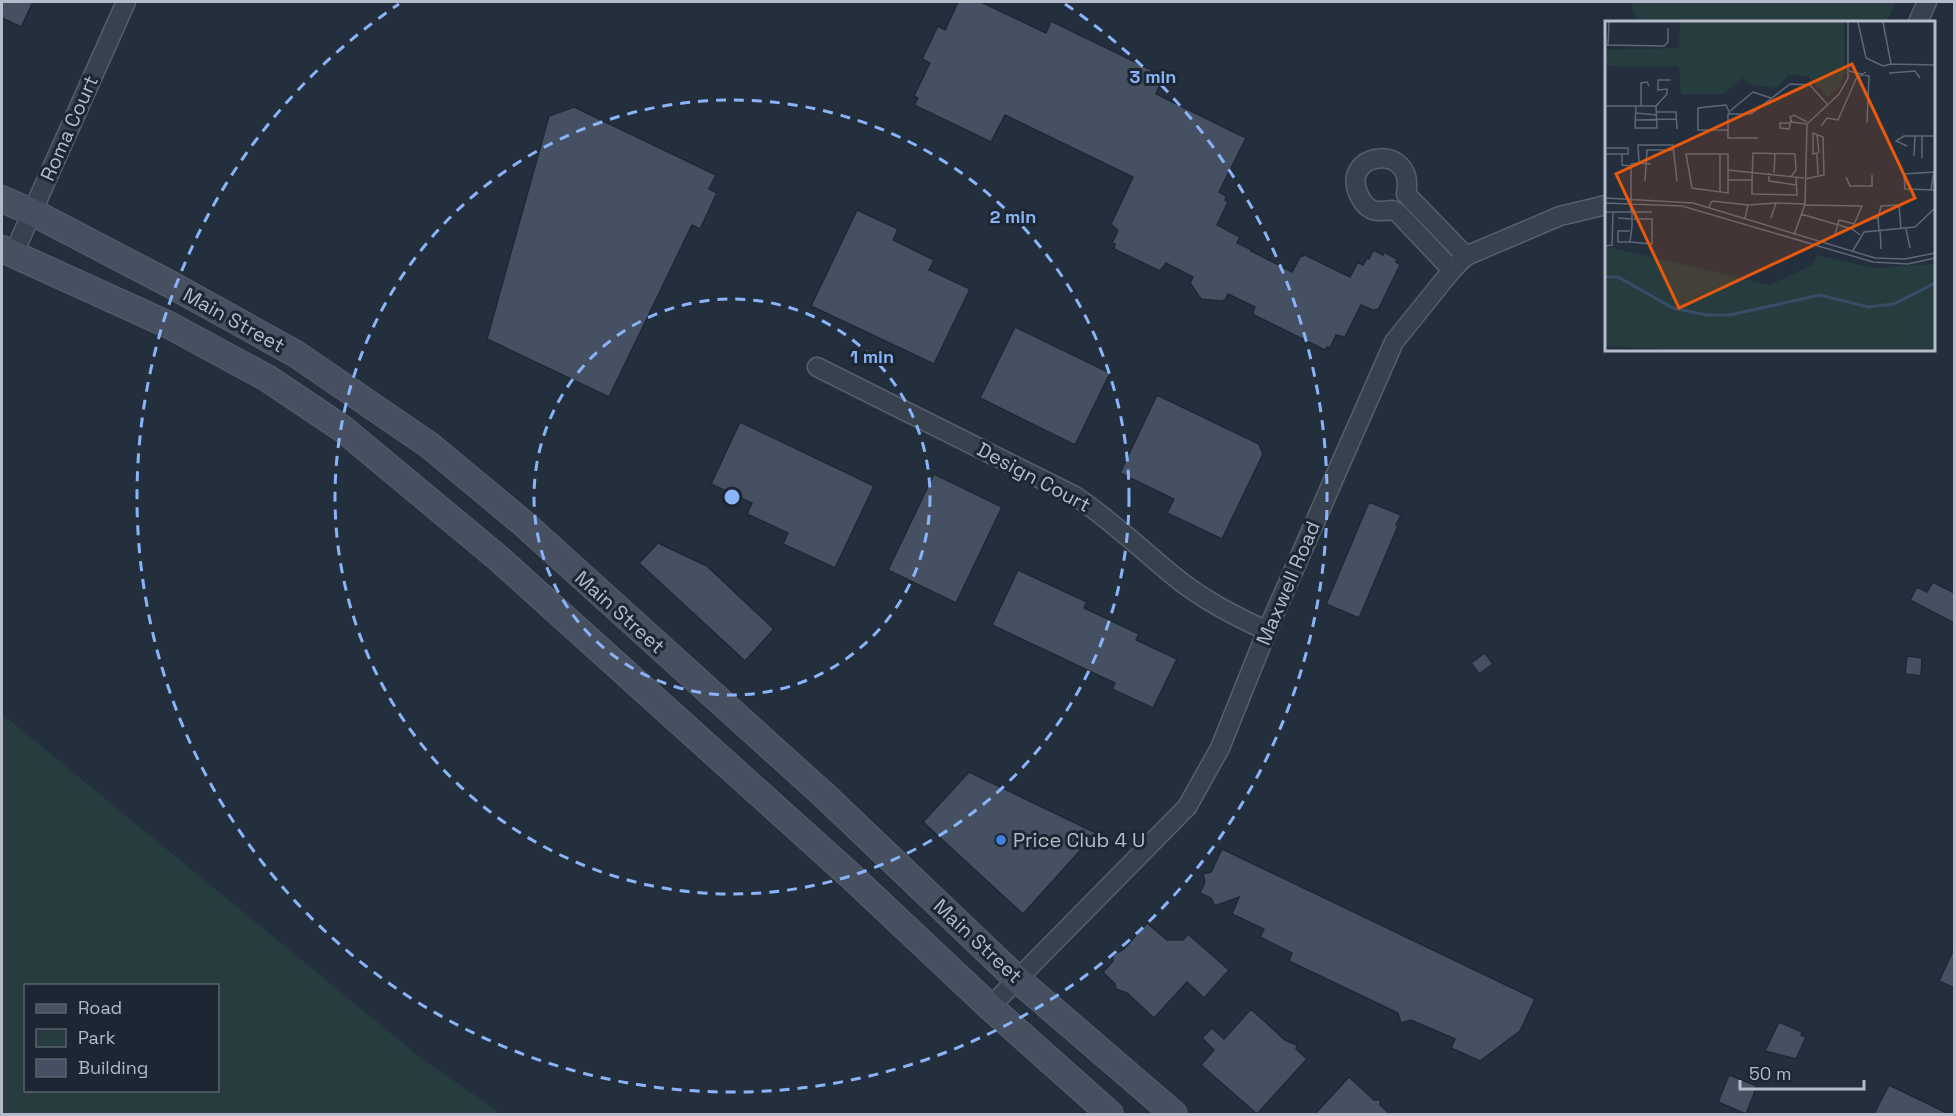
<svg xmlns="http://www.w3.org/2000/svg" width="1956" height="1116" viewBox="0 0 1956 1116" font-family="'Space Grotesk',sans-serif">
  <rect width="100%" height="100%" fill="#242f3e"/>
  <g fill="#263c3f" fill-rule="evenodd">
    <path d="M1630,2H1896L1887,22H1638Z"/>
    <path d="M2,714L422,1059L502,1114H2ZM26,986H218V1090H26Z"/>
  </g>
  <g fill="#455162" stroke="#1f2835" stroke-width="1.5">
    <path d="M2,2H33L21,27L2,18Z"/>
    <path d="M958,2H981L1046,33L1051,21L1164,76L1156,94L1246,138L1219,192L1226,196L1225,200L1228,202L1217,225L1240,237L1237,243L1252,250L1251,251L1292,272L1301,255L1303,256V254L1350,277L1358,262L1363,265L1367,258L1369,259L1373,250L1383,255L1384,252L1397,259L1396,262L1400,265L1378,310L1376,309L1375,311L1361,305L1345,337L1336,335L1330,348L1327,347L1325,350L1254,315L1253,313L1255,307L1228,294L1225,300L1220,301L1201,299L1190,283L1193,277L1166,263L1160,271L1114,249L1115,244L1112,243L1118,231L1111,224L1133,177L1005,115L991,142L914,105L918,98L914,96L930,63L922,59L938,26L945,30Z"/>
    <path d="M574,107L716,175L709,189L717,193L700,229L692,225L609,397L487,339L549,116Z"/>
    <path d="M857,210L898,229L893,240L934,260L929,270L970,289L934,364L811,306Z"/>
    <path d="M1015,327L1110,373L1075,445L980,398Z"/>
    <path d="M1157,395L1259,444L1263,454L1222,539L1167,513L1174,499L1120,473Z"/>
    <path d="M740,422L874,486L835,568L783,544L788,533L747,514L752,503L711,484Z"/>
    <path d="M934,474L1002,507L956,603L888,570Z"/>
    <path d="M1369,502L1401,515L1396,525L1398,526L1359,618L1326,604Z"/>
    <path d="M658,543L707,566L774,629L745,661L639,563Z"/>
    <path d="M1018,570L1087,602L1084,608L1139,634L1136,640L1177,659L1153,708L1112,689L1115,683L992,625Z"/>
    <path d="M1933,582L1954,593V623L1910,600L1917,587L1927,592Z"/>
    <path d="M1485,653L1493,664L1479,674L1471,663Z"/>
    <path d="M1907,656L1922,658L1921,676L1905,674Z"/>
    <path d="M969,772L1096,833L1023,914L923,822Z"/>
    <path d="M1222,849L1535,999L1520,1031L1480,1061L1451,1048L1455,1039L1411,1020L1401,1023L1398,1013L1289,961L1292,953L1260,937L1264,929L1232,914L1239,897L1215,906L1211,898L1200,893L1205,882L1203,874L1211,872Z"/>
    <path d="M1147,923L1167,940H1183L1188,934L1229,970L1204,998L1187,982L1154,1018L1127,993L1116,989L1115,984L1103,972L1113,961V955L1124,949Z"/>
    <path d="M1954,949V988L1939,981Z"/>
    <path d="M1251,1009L1285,1040L1297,1045L1296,1049L1307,1059L1257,1114L1201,1065L1214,1050L1202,1038L1212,1028L1224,1039Z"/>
    <path d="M1779,1022L1802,1032L1801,1035L1806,1037L1796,1059L1765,1051Z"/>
    <path d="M1729,1075L1757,1086L1746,1114L1718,1102Z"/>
    <path d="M1349,1077L1374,1100H1380V1105L1390,1114H1315Z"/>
    <path d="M1889,1085L1949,1114H1874Z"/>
  </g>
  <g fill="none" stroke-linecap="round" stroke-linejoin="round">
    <defs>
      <g id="street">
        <path d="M1918,22L1927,2"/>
        <path d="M13,255L126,2"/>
        <path d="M1452,270L1398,213L1393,210C1379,212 1369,213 1361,199C1334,152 1417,140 1406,194L1466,256"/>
        <path d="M817,367L1075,496C1111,520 1142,550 1175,577C1203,600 1235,616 1267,631"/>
        <path d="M990,1007L1187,807L1220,748L1267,631L1394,342L1452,270L1466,256L1560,216L1606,205"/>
      </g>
      <g id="secondary">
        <path d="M2,199L32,212L168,283L296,354L429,445L523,523L825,796L1017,979L1174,1114"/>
        <path d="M2,249L169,325L267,378L343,429L497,557L853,878L990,1007L1110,1114"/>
      </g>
    </defs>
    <use href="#street" stroke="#565f6c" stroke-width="21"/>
    <use href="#secondary" stroke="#565f6c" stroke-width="28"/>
    <use href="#street" stroke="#38414e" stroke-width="18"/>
    <use href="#secondary" stroke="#465061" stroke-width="26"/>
  </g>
  <g fill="none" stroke="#8ab4f8" stroke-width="3" stroke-dasharray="10 8">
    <circle cx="732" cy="497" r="198"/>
    <circle cx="732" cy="497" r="397"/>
    <path d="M1065 4A595 595 0 1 1 399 4"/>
  </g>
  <circle fill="#3f7fe0" stroke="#1d2633" stroke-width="2" cx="1001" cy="840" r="6"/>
  <g text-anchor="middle" stroke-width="6" stroke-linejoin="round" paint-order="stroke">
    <g font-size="20" fill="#b4bcc9" stroke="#1d2633">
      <text transform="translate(69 128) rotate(-66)" y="7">Roma Court</text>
      <text transform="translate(234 320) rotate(29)" y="7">Main Street</text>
      <text transform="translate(1034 477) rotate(28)" y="7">Design Court</text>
      <text transform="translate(1288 583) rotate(-67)" y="7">Maxwell Road</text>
      <text transform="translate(620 612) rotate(42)" y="7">Main Street</text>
      <text transform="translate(978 941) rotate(43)" y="7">Main Street</text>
    </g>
    <g font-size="20" fill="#b4bcc9" stroke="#1d2633" text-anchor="start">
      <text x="1013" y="847">Price Club 4 U</text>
    </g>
  </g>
  <g transform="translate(1605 21)">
    <rect width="330" height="330" fill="#242f3e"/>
    <path d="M75,1H239L240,50L235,66L223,76L202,55L184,54L172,67L146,64L137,57L119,73H76L74,46L0,45V29L74,27ZM8,227L165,264L207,244L212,234L269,247L330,243V329H71L0,325V228Z" fill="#263c3f"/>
    <path fill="none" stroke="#394c67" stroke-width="3" d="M0,256H13L68,287L101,294H125L215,274L263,286L289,283L330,262"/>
    <path fill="none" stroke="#5e6776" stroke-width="1.5" d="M253,1L261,37L278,45L286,43M278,1L286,43L330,44M0,24L59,25L63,21V7M3,24L4,1M244,50L264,55L262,102M284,52L310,50L315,57M0,85H51L62,73V68L53,69V59H66M31,85L30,107H52L51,85M36,85V62L42,61L44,65M125,90L148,71L166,77M52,91H71L72,108M31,92L52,94M31,99L71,98M185,102H175V107L184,108L186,99M202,103L187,101L185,96L189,94L202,101M216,105L222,97L233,99L251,58L261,51M123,109H93V87L121,84L125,93M212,113L214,132M317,115V137M153,117H123V93H146L185,63L205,64L222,83M302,125L291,120L299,115H330M0,127H23V133H0M17,133V144L26,145M309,135L310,115M46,143L34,142L33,124H68L72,160M123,149V172L87,167L81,133H123V149L199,157M164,152V160L191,164M169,152L170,132M241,156L245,165H267V154M200,158L219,154L218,116L208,112V133L212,132L213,154M123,159H147V173L192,174L191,157M147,159L148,132L190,133L191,149L186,156M40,160L42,129H68M326,168L329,151L299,153L300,168L330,169M115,171V133M0,177L88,182L270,237L300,238L330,232M0,182L77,185L268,241L303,243L330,237M143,184L171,182M199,184L257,185L247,208M104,186L107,180L143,184L140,197M0,191H8L7,224L0,225M8,191H47M196,193L247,208L255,214M13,197L27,198H47V223L25,221L27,206V191L26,190V143L34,142M166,197L171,182L200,183M273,197L276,185L294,184L296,208M264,198L273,197L274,209M301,208L305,227M275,209L276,228M25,210H13V221H25M189,214L200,183L202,103L234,73L243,57V1M230,214L234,199L250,203M247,231L259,211L310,206L330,187"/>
    <path fill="#e8590c" fill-opacity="0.15" stroke="#e8590c" stroke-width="3" d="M247,43L310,177L74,287L11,153Z"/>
    <rect width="330" height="330" fill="none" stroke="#b4bcc9" stroke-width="3"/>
  </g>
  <circle cx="732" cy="497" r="9" fill="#8ab4f8" stroke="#1d2633" stroke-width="3"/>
  <g font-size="18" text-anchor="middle" font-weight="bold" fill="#8ab4f8" stroke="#1d2633" stroke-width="6" stroke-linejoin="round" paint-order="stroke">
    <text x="1153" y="83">3 min</text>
    <text x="1013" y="223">2 min</text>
    <text x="872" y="363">1 min</text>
  </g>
  <rect width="1956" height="1116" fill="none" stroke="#b4bcc9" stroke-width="6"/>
  <rect x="24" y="984" width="195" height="108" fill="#1d2633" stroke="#59626f" stroke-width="1.5"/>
  <rect x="36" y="1004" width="30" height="9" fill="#465061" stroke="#59626f" stroke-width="1.5"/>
  <text x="78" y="1014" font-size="18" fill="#b4bcc9">Road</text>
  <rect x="36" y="1029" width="30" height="18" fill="#263c3f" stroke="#59626f" stroke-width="1.5"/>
  <text x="78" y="1044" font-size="18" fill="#b4bcc9">Park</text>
  <rect x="36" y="1059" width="30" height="18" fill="#455162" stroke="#59626f" stroke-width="1.5"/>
  <text x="78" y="1074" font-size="18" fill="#b4bcc9">Building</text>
  <path d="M1740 1080v9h124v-9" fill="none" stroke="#b4bcc9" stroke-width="3"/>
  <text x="1749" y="1080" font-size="18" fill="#b4bcc9" stroke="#1d2633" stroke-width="4.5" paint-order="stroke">50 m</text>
</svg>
